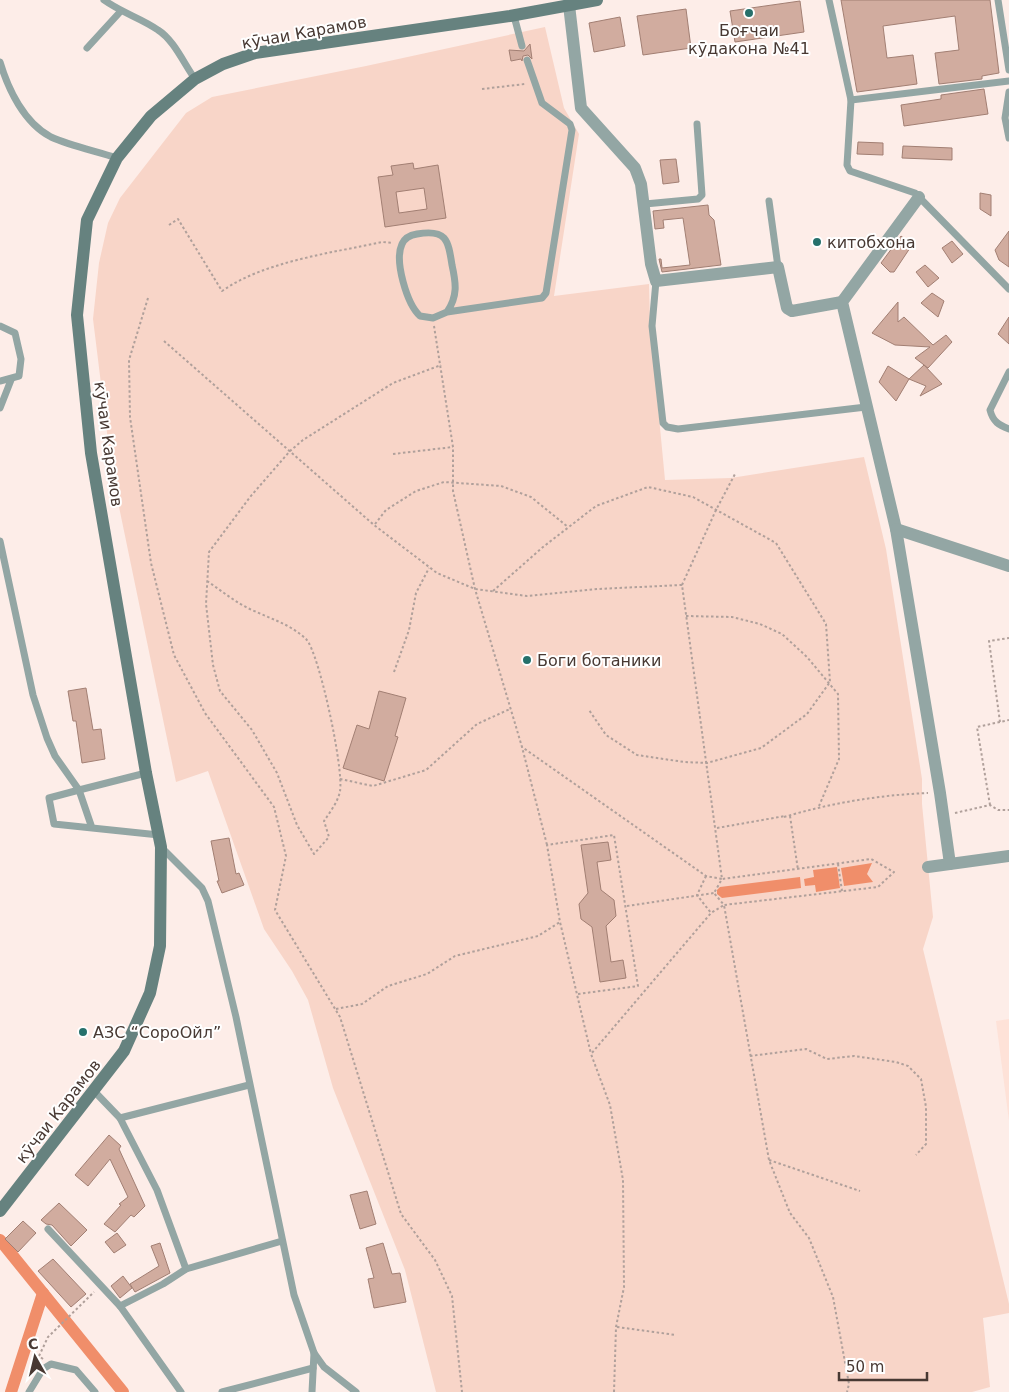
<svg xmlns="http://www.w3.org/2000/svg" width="1009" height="1392" viewBox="0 0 1009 1392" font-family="'DejaVu Sans',sans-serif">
  <rect width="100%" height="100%" fill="#fdede8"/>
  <path fill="#fee2d8" d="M1009,1019V1121L996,1021Z"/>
  <path fill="#f8d5c8" d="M545,27L564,108L579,134L554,296L649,284L650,323L665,480L731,478L864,457L886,549L922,779V804L933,917L923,949L1009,1304V1313L983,1318L990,1387L972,1392H436L405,1270L333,1088L308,1000L292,971L264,929L208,771L176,782L112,473L93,319L99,263L108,223L120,198L186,113L212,97L366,66Z"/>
  <g fill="#f08e6a">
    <path d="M872,863L867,874L873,882L844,886L841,868Z"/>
    <path d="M837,867L840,888L816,892L815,885L805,886L804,879L814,877L813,870Z"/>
    <path d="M800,877L801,888L722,898L717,894V890L720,887Z"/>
  </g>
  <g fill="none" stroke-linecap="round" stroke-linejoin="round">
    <g stroke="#f08e6a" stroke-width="12">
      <path d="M0,1240L123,1392"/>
      <path d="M11,1392L43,1293"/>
    </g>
  </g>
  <g fill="#d1ac9f" stroke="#a27f73" fill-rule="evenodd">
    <path d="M841,0H990L999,73L982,76V79L939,84L935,53L959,50L955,16L883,26L887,58L913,55L917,84L857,92Z"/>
    <path d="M800,1L804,32L735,42L730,11Z"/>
    <path d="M686,9L691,48L643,55L637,16Z"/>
    <path d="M620,17L625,46L594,52L589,23Z"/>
    <path d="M530,44L532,59L528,55L523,56L522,61L521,59L511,61L509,50L524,51Z"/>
    <path d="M984,89L988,114L904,126L901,105L941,99V95Z"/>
    <path d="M858,142L883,143V155L857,154Z"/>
    <path d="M903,146L952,148V160L902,158Z"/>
    <path d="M676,159L679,182L663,184L660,160Z"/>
    <path d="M413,163L414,169L438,165L446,218L385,227L378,177L393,175L391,166ZM424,188L427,209L399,213L396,192Z"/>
    <path d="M980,193L991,195V216L980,209Z"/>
    <path d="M708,205L709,215L714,220L721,265L662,272L659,259H661L662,268L690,265L683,218L663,220L664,228L655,229L653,211Z"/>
    <path d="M1009,231V267L999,260L995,250Z"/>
    <path d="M901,236L912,245L894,272H890L881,263Z"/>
    <path d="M952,241L963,254L952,263L942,248Z"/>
    <path d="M925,265L939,278L928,287L916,272Z"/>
    <path d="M932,293L944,301L938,317L921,303Z"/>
    <path d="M898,302V322L904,317L933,345L946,335L952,342L928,368L915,358L930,347L895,345L872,333Z"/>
    <path d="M1009,317V344L998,334Z"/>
    <path d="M924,365L942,384L920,396L926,386L909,379Z"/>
    <path d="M888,366L909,379L896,401L879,382Z"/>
    <path d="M86,688L93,730L101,729L105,759L82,763L76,721H73L68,691Z"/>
    <path d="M379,691L406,698L395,736L398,737L384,781L343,768L357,725L369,729Z"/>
    <path d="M229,838L236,874L239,873L244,885L222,893L217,881H219L211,841Z"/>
    <path d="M608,842L611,860L597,862L601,890L614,900L616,916L606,926L611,962L623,960L626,978L600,982L592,927L581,919L579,904L588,893L581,845Z"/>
    <path d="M109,1135L121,1146L119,1149L145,1206L134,1217L131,1215L115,1232L104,1224L121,1205L119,1204L128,1197L110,1159L88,1186L75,1175Z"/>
    <path d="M367,1191L376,1224L360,1229L350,1195Z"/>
    <path d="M59,1203L87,1230L71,1246L52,1225L46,1224L41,1220Z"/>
    <path d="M23,1221L36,1233L18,1252L5,1239Z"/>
    <path d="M117,1233L126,1245L114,1253L105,1242Z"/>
    <path d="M160,1243L170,1273L135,1292L130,1284L159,1266L151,1246Z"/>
    <path d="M383,1243L392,1274L400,1273L406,1302L374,1308L368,1279L374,1278L366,1248Z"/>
    <path d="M53,1259L86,1294L71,1307L38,1271Z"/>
    <path d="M123,1276L132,1288L120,1298L111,1286Z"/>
  </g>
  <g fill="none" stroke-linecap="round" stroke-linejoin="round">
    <g stroke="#b0a09b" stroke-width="2" stroke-dasharray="2.5 2.5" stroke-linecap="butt">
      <path d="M482,89L525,84"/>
      <path d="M169,225L178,219L222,291C265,261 332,253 382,242L393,243"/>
      <path d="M148,298L129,360L130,417L151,563L174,655L205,713L274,807L286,856L275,910L340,1017L401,1214L435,1260L452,1296L462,1392"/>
      <path d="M434,326L453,447V491L475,589L522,747L547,845"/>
      <path d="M164,341L374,525L437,573L475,589L527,596L597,589L682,585L722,879L871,859L894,872L878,887L724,905L714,893L722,879L706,876L522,747"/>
      <path d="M393,454L453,447"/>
      <path d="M375,524L386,510L416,491L444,482L501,486L531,497L568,527"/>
      <path d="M207,581C222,591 236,603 252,610C271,619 290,624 306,639C319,652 344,769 340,791C338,802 330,812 324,821L329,837L314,854L297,825L277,773L252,730L220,691L213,665L206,604L209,552L250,497L290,451L303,440L393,383L441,365"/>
      <path d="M682,585L716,510L735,474"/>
      <path d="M493,591L543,547L596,506L648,487L693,497L776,543L826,624L830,682L807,714L761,748L707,763L684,762L637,755L606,735L589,710"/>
      <path d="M686,616L732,617L760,624L782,634L807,657L838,694L839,759L819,806"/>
      <path d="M394,672L409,630L416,593L429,568"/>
      <path d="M1000,722L989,641L1009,638"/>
      <path d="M340,779L373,786L426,770L477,724L510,709"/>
      <path d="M990,805L977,727L1009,720"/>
      <path d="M955,813L990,805L998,810H1009"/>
      <path d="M790,816L798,870"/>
      <path d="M784,817C831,803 879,795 928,793"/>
      <path d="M717,828L785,816"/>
      <path d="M838,864L842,891"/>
      <path d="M706,876L697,895L711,913"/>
      <path d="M627,906L714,893"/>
      <path d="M578,994L638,986L614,835L547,845L560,922L591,1054"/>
      <path d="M336,1009L362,1004L388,986L427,974L455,956L538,936L560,922"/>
      <path d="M750,1056L806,1049L827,1059L854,1056L896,1062L908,1066L921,1079L926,1107V1144L916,1155"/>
      <path d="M769,1160L860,1191"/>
      <path d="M617,1327L676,1335"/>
      <path d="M43,1359L39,1356L48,1337L94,1292"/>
      <path d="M614,1392L616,1327L624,1287L623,1180L610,1105L591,1054L711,913L724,905L769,1160L790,1213L809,1238L833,1297L849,1384L847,1392"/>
    </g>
    <g stroke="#93a6a4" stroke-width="7">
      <path d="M104,0C122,13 141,18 158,30C174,40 184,64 195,79"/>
      <path d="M829,0L851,100L847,165L850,171L915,193L1009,289"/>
      <path d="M998,0L1009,70"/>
      <path d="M514,16L522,46"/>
      <path d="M87,48L120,12"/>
      <path d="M0,62C8,89 24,123 51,137C71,146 96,151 117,158"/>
      <path d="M1009,92L1005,118L1009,138"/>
      <path d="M851,100L1009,81"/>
      <path d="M769,201L778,267"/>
      <path d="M645,204L698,199L702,195L697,124"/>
      <path d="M656,281L652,326L663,423L667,427L678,429L866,407"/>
      <path d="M447,312C458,296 456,283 452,265C448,239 446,229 417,234C411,235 405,237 402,244C394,261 407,304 420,316L433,318L447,312L542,298L546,293L572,130L570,124L542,103L527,60"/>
      <path d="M0,326L15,333L21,359L19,376L0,381"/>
      <path d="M1009,372L990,410C993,422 999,425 1009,429"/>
      <path d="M0,408L11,380"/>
      <path d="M0,541L33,695L47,738L55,756L79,790L146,773"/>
      <path d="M92,828L79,790L49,798L54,824L159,835"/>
      <path d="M161,847L202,888L208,901L236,1017L294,1295L314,1353L324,1367L356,1392"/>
      <path d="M94,1091L120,1118L124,1126L157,1190L186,1269L282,1241"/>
      <path d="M120,1118L249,1085"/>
      <path d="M48,1229L120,1306"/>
      <path d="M29,1392L43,1369L51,1364L76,1370L95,1392"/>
      <path d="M181,1392L120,1306L163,1284L186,1269"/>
      <path d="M222,1392L313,1368"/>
      <path d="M312,1392L314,1353"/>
    </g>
    <g stroke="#93a6a4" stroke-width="12">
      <path d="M569,5L581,108L635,168L641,184L651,264L656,281L778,267L787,308L792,311L842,302"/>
      <path d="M919,197L842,302L896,529L940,793L950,864"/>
      <path d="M896,529L1009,566"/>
      <path d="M928,867L1009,856"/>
    </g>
    <path stroke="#66827f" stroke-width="12" d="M0,1211L124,1051L150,993L160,946L161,847L146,773L91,453L77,315L87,220L117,158L151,116L195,79L223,64L255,53L510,16L597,0"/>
  </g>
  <g fill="#26706b" stroke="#fff" stroke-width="2">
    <circle cx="749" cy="13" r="5"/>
    <circle cx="817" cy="242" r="5"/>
    <circle cx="527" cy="660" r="5"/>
    <circle cx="83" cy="1032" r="5"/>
  </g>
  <g text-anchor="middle" stroke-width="4" stroke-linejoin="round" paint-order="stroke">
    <g font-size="16" fill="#483933" stroke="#fff" text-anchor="start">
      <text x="749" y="36" text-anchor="middle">Боғчаи<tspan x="749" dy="18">кӯдакона №41</tspan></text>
      <text x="827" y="248">китобхона</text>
      <text x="537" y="666">Боги ботаники</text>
      <text x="93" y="1038">АЗС “СороОйл”</text>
    </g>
    <g font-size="16" fill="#483933" stroke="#fff">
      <text transform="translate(304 32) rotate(-10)" y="6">кӯчаи Карамов</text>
      <text transform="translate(109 444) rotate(82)" y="6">кӯчаи Карамов</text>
      <text transform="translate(58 1111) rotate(-52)" y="6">кӯчаи Карамов</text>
    </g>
  </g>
  <g transform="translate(35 1357) rotate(352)" stroke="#ffffff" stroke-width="4" paint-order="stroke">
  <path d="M0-4L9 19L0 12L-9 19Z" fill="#483933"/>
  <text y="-8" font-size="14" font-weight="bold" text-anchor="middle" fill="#483933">С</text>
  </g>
  <path d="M839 1372v8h88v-8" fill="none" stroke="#483933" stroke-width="2.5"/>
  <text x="846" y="1372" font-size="15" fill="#483933" stroke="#ffffff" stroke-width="4" paint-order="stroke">50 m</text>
</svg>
